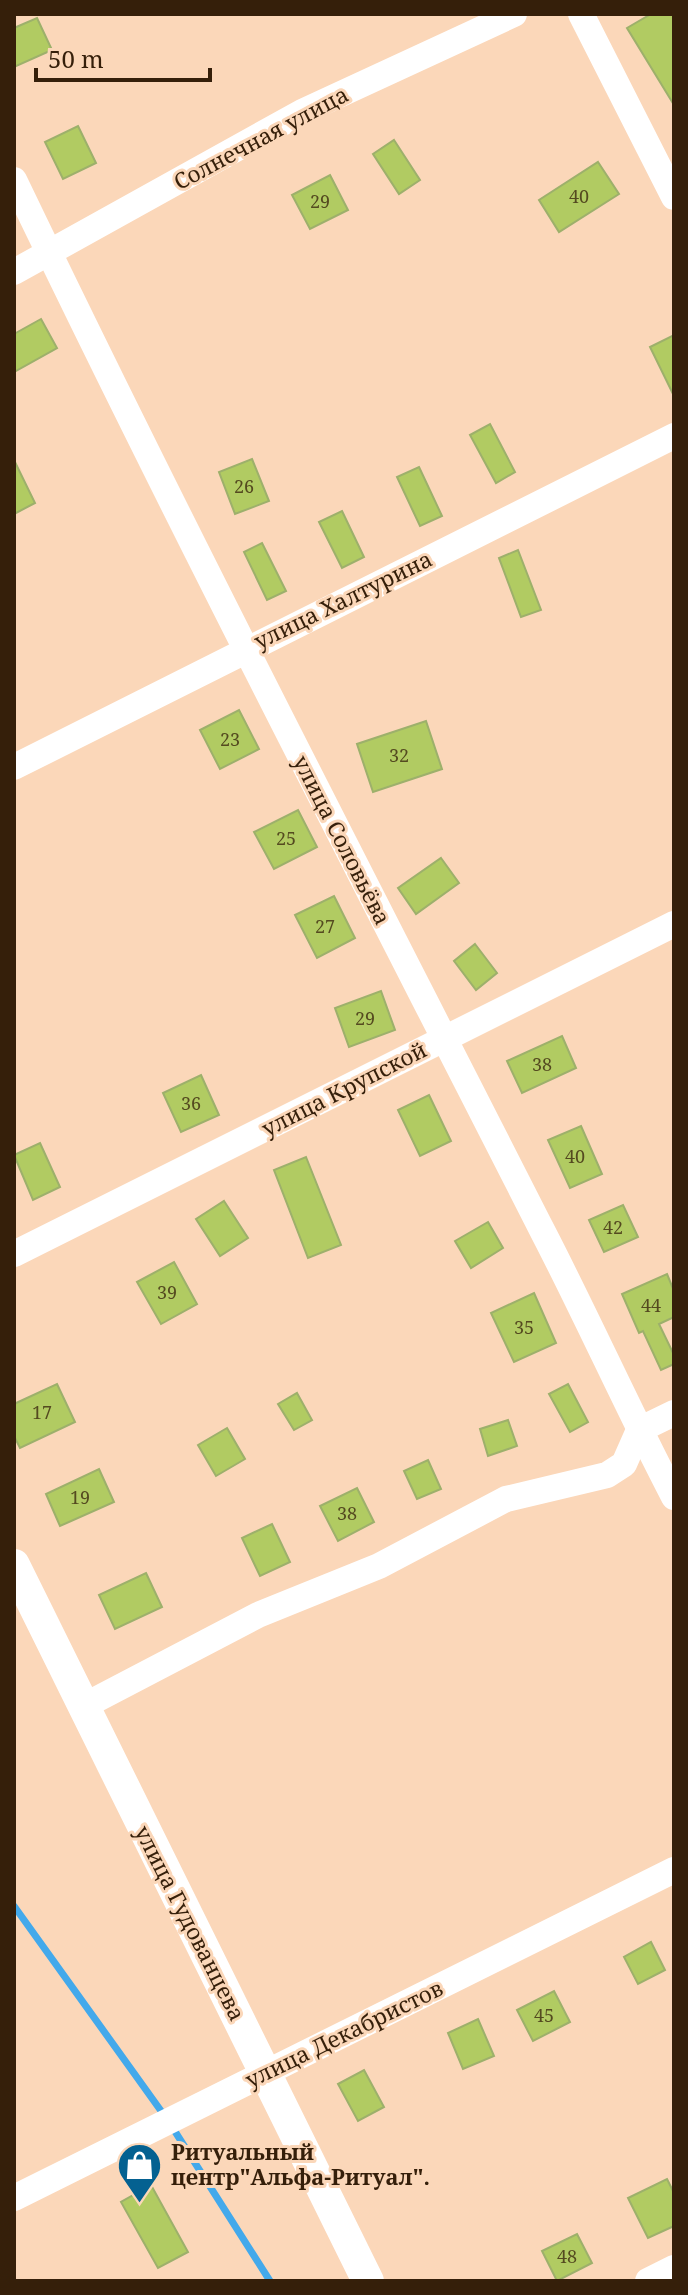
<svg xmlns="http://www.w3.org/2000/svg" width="688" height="2295" viewBox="0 0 688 2295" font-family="'Noto Serif',serif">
  <rect width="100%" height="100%" fill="#fbd7b9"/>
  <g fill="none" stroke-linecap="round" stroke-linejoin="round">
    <path stroke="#43a9eb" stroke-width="7" d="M14,1906L169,2122L270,2281"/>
  </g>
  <g fill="#b1cb62" stroke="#9db06b" stroke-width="2">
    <path d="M651,14H674V105L627,28Z"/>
    <path d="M37,18L52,50L14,67V28Z"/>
    <path d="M78,126L96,163L63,179L45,142Z"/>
    <path d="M394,140L420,180L399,194L373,154Z"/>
    <path d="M598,162L619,194L559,232L539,200Z"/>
    <path d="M330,175L348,210L310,229L292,195Z"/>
    <path d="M41,319L57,348L14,372V334Z"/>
    <path d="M674,335V396L650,347Z"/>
    <path d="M490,424L515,472L496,483L470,435Z"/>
    <path d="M252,459L269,501L235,514L219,472Z"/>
    <path d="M14,460L35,503L14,514Z"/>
    <path d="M419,467L442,516L420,526L397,477Z"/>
    <path d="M342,511L364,557L342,568L319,522Z"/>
    <path d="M262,543L286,591L267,600L244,552Z"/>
    <path d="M518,550L541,610L521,617L499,558Z"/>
    <path d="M239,710L259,749L220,769L200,730Z"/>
    <path d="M426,721L442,769L373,792L357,744Z"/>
    <path d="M298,810L317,847L274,869L254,832Z"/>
    <path d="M441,858L459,883L416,914L398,888Z"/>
    <path d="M334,896L355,938L317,958L295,915Z"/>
    <path d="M475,944L497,973L476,990L454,961Z"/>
    <path d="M381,991L395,1030L349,1047L335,1008Z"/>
    <path d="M562,1036L576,1068L522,1093L507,1061Z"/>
    <path d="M201,1075L219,1115L181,1132L163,1093Z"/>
    <path d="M429,1095L451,1141L420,1156L398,1110Z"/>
    <path d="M581,1126L602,1174L570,1188L548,1140Z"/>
    <path d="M40,1143L60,1187L33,1200L14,1155Z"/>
    <path d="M306,1157L341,1245L308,1258L274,1170Z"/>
    <path d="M224,1201L248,1238L220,1256L196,1219Z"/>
    <path d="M623,1205L638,1237L604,1252L589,1220Z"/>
    <path d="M488,1222L503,1248L471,1268L455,1241Z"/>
    <path d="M174,1262L197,1304L161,1324L137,1282Z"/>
    <path d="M667,1274L674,1291V1317L659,1324L674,1355V1364L661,1370L643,1331L639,1333L622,1294Z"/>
    <path d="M534,1293L556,1343L514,1362L491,1313Z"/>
    <path d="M57,1384L75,1422L20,1448L14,1436V1404Z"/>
    <path d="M568,1384L588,1422L570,1432L549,1394Z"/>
    <path d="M297,1393L312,1420L294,1430L278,1404Z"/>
    <path d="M508,1420L517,1446L488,1456L480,1429Z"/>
    <path d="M227,1428L245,1459L216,1476L198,1445Z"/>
    <path d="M428,1460L441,1489L417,1499L404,1471Z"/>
    <path d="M99,1469L114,1502L60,1526L46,1494Z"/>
    <path d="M357,1488L374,1522L338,1541L320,1506Z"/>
    <path d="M272,1524L290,1562L260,1576L242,1538Z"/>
    <path d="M146,1573L162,1607L115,1629L99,1595Z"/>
    <path d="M651,1942L665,1970L638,1984L624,1957Z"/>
    <path d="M554,1991L570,2022L533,2041L517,2010Z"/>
    <path d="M478,2019L494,2056L463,2069L448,2033Z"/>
    <path d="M364,2070L384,2107L358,2121L338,2084Z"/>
    <path d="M667,2179L674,2193V2226L648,2238L628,2198Z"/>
    <path d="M151,2185L188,2252L158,2268L121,2202Z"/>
    <path d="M577,2234L592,2263L557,2281L542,2251Z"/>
  </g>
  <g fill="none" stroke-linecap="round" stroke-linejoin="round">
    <g stroke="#fff" stroke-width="26">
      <path d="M581,14L674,197"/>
      <path d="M14,180C184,534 365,882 543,1232C588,1319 628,1409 674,1497"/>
      <path d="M14,272L302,112L514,14"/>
      <path d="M14,767L674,436"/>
      <path d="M14,1254L674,924"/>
      <path d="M82,1707L258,1615L379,1566L506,1499L607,1475L624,1464L639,1430L674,1413"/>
      <path d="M14,2198L674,1870"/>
      <path d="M648,2281L674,2268"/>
    </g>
    <path stroke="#fff" stroke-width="32" d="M14,1565L368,2281"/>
  </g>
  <defs>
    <symbol id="shop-pin" viewBox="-11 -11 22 30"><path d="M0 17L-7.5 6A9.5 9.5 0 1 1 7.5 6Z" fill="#046191" stroke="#fbd7b9"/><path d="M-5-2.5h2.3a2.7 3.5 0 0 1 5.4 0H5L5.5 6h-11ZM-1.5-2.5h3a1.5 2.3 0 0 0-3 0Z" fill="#fff"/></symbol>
  </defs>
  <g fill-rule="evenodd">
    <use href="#shop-pin" x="114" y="2140" width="51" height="69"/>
  </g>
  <g text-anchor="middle" stroke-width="6" stroke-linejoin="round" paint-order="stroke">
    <g font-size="18" fill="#544a20">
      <text x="579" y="203">40</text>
      <text x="320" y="208">29</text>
      <text x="244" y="493">26</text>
      <text x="230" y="746">23</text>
      <text x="399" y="762">32</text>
      <text x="286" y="845">25</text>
      <text x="325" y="933">27</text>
      <text x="365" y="1025">29</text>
      <text x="542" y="1071">38</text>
      <text x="191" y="1110">36</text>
      <text x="575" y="1163">40</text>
      <text x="613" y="1234">42</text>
      <text x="167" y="1299">39</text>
      <text x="651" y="1312">44</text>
      <text x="524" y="1334">35</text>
      <text x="42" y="1419">17</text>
      <text x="80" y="1504">19</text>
      <text x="347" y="1520">38</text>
      <text x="544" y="2022">45</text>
      <text x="567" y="2263">48</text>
    </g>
    <g font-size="22" fill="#351f0a" stroke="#fbd7b9">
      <text transform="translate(261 138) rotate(-28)" y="8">Солнечная улица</text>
      <text transform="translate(343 600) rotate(-26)" y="8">улица Халтурина</text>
      <text transform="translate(342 840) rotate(63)" y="8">улица Соловьёва</text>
      <text transform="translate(344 1089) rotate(-27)" y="8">улица Крупской</text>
      <text transform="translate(190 1923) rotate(63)" y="8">улица Гудованцева</text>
      <text transform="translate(344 2034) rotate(-26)" y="8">улица Декабристов</text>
    </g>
    <g font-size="22" font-weight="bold" fill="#351f0a" stroke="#fbd7b9" text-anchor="start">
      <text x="171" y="2160">Ритуальный<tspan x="171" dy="25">центр"Альфа-Ритуал".</tspan></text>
    </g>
  </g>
  <rect width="688" height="2295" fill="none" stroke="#351f0a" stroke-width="32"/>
  <path d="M36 68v12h174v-12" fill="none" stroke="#351f0a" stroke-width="4"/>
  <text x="48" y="68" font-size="24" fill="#351f0a" stroke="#fbd7b9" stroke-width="6" paint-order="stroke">50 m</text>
</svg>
